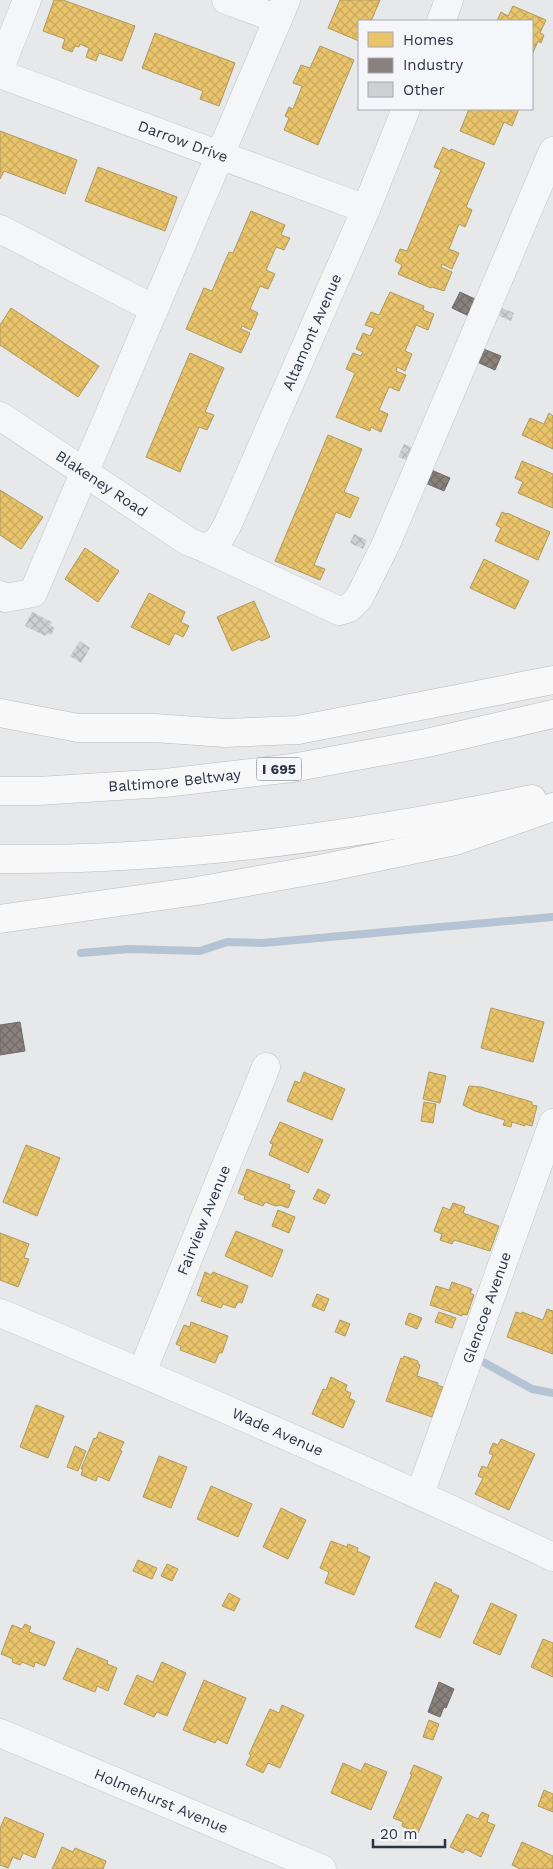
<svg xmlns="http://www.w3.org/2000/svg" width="553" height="1869" viewBox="0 0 553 1869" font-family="'Work Sans',sans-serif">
  <defs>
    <pattern id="homes-cross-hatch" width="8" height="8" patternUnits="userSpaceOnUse" patternTransform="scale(1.25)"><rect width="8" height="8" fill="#e9c46a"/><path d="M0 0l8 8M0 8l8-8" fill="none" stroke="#c8a95d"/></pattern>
    <pattern id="industry-cross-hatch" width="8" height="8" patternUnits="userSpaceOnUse" patternTransform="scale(1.25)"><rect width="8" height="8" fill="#8a817c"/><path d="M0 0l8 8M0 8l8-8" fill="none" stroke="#716a67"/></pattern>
    <pattern id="building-cross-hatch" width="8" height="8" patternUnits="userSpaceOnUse" patternTransform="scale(1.25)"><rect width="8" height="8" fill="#ced0d3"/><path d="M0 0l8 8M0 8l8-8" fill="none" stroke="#b1b3b6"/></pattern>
  </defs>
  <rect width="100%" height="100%" fill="#e6e8ea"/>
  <g fill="url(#homes-cross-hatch)" stroke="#b0995f">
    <path d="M54,0H63L135,26L122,61L99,53L96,61L86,57L89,48L80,44L79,47L75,46L72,52L62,48L65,39L43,31Z"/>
    <path d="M340,0H380L371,21H359V41L328,28Z"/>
    <path d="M513,6L546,20L540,33L544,35L541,43L538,41L532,55V21H497L501,12L508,16Z"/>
    <path d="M155,33L235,63L219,106L200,99L203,91L142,68Z"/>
    <path d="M320,46L354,60L318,145L284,130L289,118L285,116L289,107L293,109L302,86L293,83L301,65L310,68Z"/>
    <path d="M469,109H519L512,126L504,122L494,145L460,131Z"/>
    <path d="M0,131L77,160L65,194L4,171L0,179Z"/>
    <path d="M443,147L450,151L451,149L485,163L466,207L472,210L465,227L459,224L449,249L459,253L452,269L442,264L441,267L452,272L444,291L432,287L431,288L398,274L402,265L395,261L400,249L407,251L441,170L434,167Z"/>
    <path d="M98,167L177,197L165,231L85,201Z"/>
    <path d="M251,211L285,225L281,235L290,238L284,250L276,247L266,270L275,274L268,289L260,286L250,309L258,313L251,330L242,326L241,329L250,333L241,353L186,329L204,288L212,291L229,252L233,253Z"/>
    <path d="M390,292L424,306L423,310L434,314L428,330L416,325L405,351L412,354L405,371L397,367L396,371L406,375L399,391L389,387L379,410L388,414L381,432L371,427L370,431L336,417L355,373L346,369L353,353L361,356L363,352L356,349L363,333L370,336L374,328L365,325L371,312L379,315Z"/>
    <path d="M11,308L99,366L78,397L0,345V325Z"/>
    <path d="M190,353L224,368L205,412L214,415L207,430L199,427L180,472L146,457Z"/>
    <path d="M549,413L553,416V449L522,435L530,418L544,424Z"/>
    <path d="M328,435L362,449L344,492L359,498L350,518L336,512L314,565L325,569L320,580L275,561Z"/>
    <path d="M522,461L553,474V508L518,493L523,482L515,478Z"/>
    <path d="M0,490L43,517L21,549L0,535Z"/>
    <path d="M502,512L506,514L507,513L550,532L538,560L495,541L501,528L496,525Z"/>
    <path d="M85,548L119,571L98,602L65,579Z"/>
    <path d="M484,559L529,581L515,609L470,588Z"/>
    <path d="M149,593L185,612L181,622L189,626L183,637L175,633L169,645L131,627Z"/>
    <path d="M254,601L270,637L261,641L260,639L232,651L217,617Z"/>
    <path d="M491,1008L544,1022L533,1062L481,1048Z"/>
    <path d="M304,1072L345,1089L332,1120L287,1101L295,1081L300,1083Z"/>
    <path d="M429,1072L446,1076L440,1103L423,1099Z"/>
    <path d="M469,1086L481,1087L532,1102V1105L537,1106L532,1126L525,1124V1126L512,1122L511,1127L503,1125L505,1120L475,1111L463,1105Z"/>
    <path d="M424,1102L436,1104L433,1123L421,1121Z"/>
    <path d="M280,1122L323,1140L308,1173L269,1155L273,1144L270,1143Z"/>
    <path d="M26,1145L60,1158L37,1216L3,1202Z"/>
    <path d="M247,1169L290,1185L289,1189L295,1191L288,1208L280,1205L276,1206L265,1202L263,1206L244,1199L245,1196L238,1193Z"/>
    <path d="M318,1189L330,1195L325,1204L313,1199Z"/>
    <path d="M453,1203L465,1207L463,1213L499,1226L490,1251L454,1240L452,1244L440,1240L442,1234L434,1231L443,1207L450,1210Z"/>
    <path d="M278,1210L295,1217L289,1233L272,1226Z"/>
    <path d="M236,1231L283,1250L272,1277L225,1256Z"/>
    <path d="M0,1233L29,1244L24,1258L29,1259L18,1287L0,1280Z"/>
    <path d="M205,1272L211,1275L213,1272L248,1286L242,1303L238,1302L235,1308L223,1304L221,1308L201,1301L203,1297L197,1295Z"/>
    <path d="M452,1282L472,1289L470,1293L474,1295L467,1315L462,1314V1316L430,1305L436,1286L449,1290Z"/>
    <path d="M317,1294L329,1299L324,1311L312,1306Z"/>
    <path d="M547,1309L553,1311V1354L507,1337L516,1312L522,1314V1312L543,1320Z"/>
    <path d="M439,1312L456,1318L452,1328L435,1322Z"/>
    <path d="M409,1313L422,1318L417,1329L405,1324Z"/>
    <path d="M340,1320L350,1324L345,1336L335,1332Z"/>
    <path d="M191,1322L228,1336L222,1353H219L215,1363L180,1350L181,1346L176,1344L184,1325L190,1327Z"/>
    <path d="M404,1356L418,1361V1364L420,1365L417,1376L438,1383L437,1385L443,1387L432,1417L386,1401L401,1358L403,1359Z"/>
    <path d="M331,1377L347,1385L345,1390L351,1393L349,1398L355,1401L343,1428L312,1414L323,1389L326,1390Z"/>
    <path d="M36,1405L64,1416L48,1458L20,1447Z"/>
    <path d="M99,1432L124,1442L120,1450L122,1451L109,1481L98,1476L96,1481L81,1475L83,1469H81L94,1438L96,1439Z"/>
    <path d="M501,1439L535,1454L509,1510L475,1494L483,1478L478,1476L482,1466L487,1468L493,1455L489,1453L493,1443L498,1445Z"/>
    <path d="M75,1446L86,1451L78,1471L67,1467Z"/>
    <path d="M159,1456L187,1467L171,1508L143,1497Z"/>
    <path d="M211,1486L252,1504L238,1537L197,1519Z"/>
    <path d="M281,1508L306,1520L288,1559L263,1547Z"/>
    <path d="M331,1541L347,1547L348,1544L358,1548L357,1551L370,1557L354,1595L325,1583L329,1572L320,1568Z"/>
    <path d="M138,1560L157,1568L152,1579L133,1571Z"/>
    <path d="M167,1564L178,1569L172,1581L161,1576Z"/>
    <path d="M435,1582L452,1590L451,1592L459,1596L440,1638L415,1627Z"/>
    <path d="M229,1593L240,1599L234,1611L222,1606Z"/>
    <path d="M491,1603L517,1615L500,1655L473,1643Z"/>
    <path d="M25,1624L31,1627L29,1632L55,1642L45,1666L35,1662L34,1667L22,1662L20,1665L12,1662L13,1659L1,1654L12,1625L22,1629Z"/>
    <path d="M543,1639L553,1643V1677L531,1667Z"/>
    <path d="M77,1648L108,1661L107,1664L117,1668L108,1691L97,1686L95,1692L63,1679Z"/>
    <path d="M162,1662L186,1673L167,1716L157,1712L154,1717L124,1704L137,1675L153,1682Z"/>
    <path d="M204,1680L246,1698L227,1744L217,1739L215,1743L183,1730Z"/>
    <path d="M282,1705L304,1715L280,1768L268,1763L263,1773L246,1765L251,1755L249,1754L270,1709L279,1713Z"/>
    <path d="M429,1720L439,1724L433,1740L423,1737Z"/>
    <path d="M343,1763L361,1771L365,1763L387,1772L371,1810L331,1793Z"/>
    <path d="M414,1765L442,1777L418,1833L402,1826L403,1822L393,1818L412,1774H410Z"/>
    <path d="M544,1790L553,1794V1812L538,1806Z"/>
    <path d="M482,1812L489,1815L487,1822L495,1825L481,1857L465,1849L463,1853L450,1847L467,1814L478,1819Z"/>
    <path d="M5,1817L44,1834L35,1858L23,1853L20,1860L13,1857L8,1868L0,1865V1828Z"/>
    <path d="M522,1842L553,1856V1869H520L512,1865Z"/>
    <path d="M62,1847L73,1852L75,1848L106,1861L103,1869H52Z"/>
  </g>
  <g fill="url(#industry-cross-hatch)" stroke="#6e6a6c">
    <path d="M460,292L477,300L469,316L452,308Z"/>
    <path d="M481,348L501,356L495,370L475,361Z"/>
    <path d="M429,469L450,478L444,491L423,482Z"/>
    <path d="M20,1022L25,1051L0,1055V1025Z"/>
    <path d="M439,1682L454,1689L446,1708L444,1707L440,1717L428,1712Z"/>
  </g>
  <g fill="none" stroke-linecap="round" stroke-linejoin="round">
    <g stroke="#b4c4d5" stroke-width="8">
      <path d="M81,953L129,949L200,951L227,942L263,943L553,917"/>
      <path d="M485,1363L532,1389L553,1393"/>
    </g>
  </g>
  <g fill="url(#building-cross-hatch)">
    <path d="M500,307L514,313L511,321L497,315Z"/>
    <path d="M404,444L413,448L407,460L398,457Z"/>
    <path d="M354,534L367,540L363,549L350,543Z"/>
    <path d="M32,612L52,622L50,625L55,628L51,635L47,633L45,636L25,626Z"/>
    <path d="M80,641L90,648L81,663L70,656Z"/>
  </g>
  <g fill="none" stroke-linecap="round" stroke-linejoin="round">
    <defs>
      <g id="minor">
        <path d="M226,0L278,19L286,0"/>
        <path d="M441,21L449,0"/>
        <path d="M0,68L27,0"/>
        <path id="s1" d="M0,74L366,209"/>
        <path d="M0,229L154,309"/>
        <path id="s2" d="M0,416L189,542L205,548L339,611L349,608L359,598L386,544L553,151"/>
        <path id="s3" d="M205,548L218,541L227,526L366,209L406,109"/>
        <path d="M0,595L5,598L33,593L278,19"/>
        <path id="s4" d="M0,1313C186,1391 371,1471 553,1557"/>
        <path id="s5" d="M142,1372L266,1067"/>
        <path id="s6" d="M420,1494L553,1123"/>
        <path id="s7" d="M0,1733L322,1869"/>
      </g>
      <g id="highway">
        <path d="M0,713L78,728H155L225,733L298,730L553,680"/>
        <path id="s8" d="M0,791H38L165,783L292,768L427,743L553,714"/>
        <path d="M0,859C178,861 357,836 532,799"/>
        <path d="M0,919L197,891L320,869L455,841L553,807"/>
      </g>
    </defs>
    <use href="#minor" stroke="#c4c6c8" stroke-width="29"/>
    <use href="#highway" stroke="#b8bbbf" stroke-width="29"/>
    <use href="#minor" stroke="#f5f6f7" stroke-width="28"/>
    <use href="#highway" stroke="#f8f8f8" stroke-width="28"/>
  </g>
  <g text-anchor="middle" stroke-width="5" stroke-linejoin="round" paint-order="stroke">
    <rect fill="#f4f6f9" stroke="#676e7b" stroke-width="1" x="256.5" y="757.5" width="45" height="23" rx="4"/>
    <g font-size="14" font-weight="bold" fill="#2b3445">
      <text x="279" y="774">I 695</text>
    </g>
    <g font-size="15" fill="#2b3445" stroke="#f4f6f9">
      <text dy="5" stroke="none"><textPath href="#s1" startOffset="195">Darrow Drive</textPath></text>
      <text dy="5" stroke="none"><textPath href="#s3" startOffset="244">Altamont Avenue</textPath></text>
      <text dy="5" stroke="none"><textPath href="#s2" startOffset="122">Blakeney Road</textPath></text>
      <text dy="5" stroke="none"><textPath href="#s8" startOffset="175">Baltimore Beltway</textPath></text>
      <text dy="5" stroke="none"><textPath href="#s5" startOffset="164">Fairview Avenue</textPath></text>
      <text dy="5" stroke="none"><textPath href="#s6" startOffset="198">Glencoe Avenue</textPath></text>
      <text dy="5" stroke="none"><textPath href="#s4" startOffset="302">Wade Avenue</textPath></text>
      <text dy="5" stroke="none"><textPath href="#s7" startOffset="175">Holmehurst Avenue</textPath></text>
    </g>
  </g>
  <rect x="358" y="20" width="175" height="90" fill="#f4f6f9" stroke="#a4a8b1"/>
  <rect x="368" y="32" width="25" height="15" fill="#e9c46a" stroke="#a4a8b1"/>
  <text x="403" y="45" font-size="15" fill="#2b3445">Homes</text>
  <rect x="368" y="58" width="25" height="15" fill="#8a817c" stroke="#a4a8b1"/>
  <text x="403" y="70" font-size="15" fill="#2b3445">Industry</text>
  <rect x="368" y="82" width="25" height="15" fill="#ced0d3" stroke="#a4a8b1"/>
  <text x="403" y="95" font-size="15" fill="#2b3445">Other</text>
  <path d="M373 1839v8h72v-8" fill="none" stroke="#2b3445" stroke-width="2.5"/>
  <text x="380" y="1839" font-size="15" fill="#2b3445" stroke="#f4f6f9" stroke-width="4" paint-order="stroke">20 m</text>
</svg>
